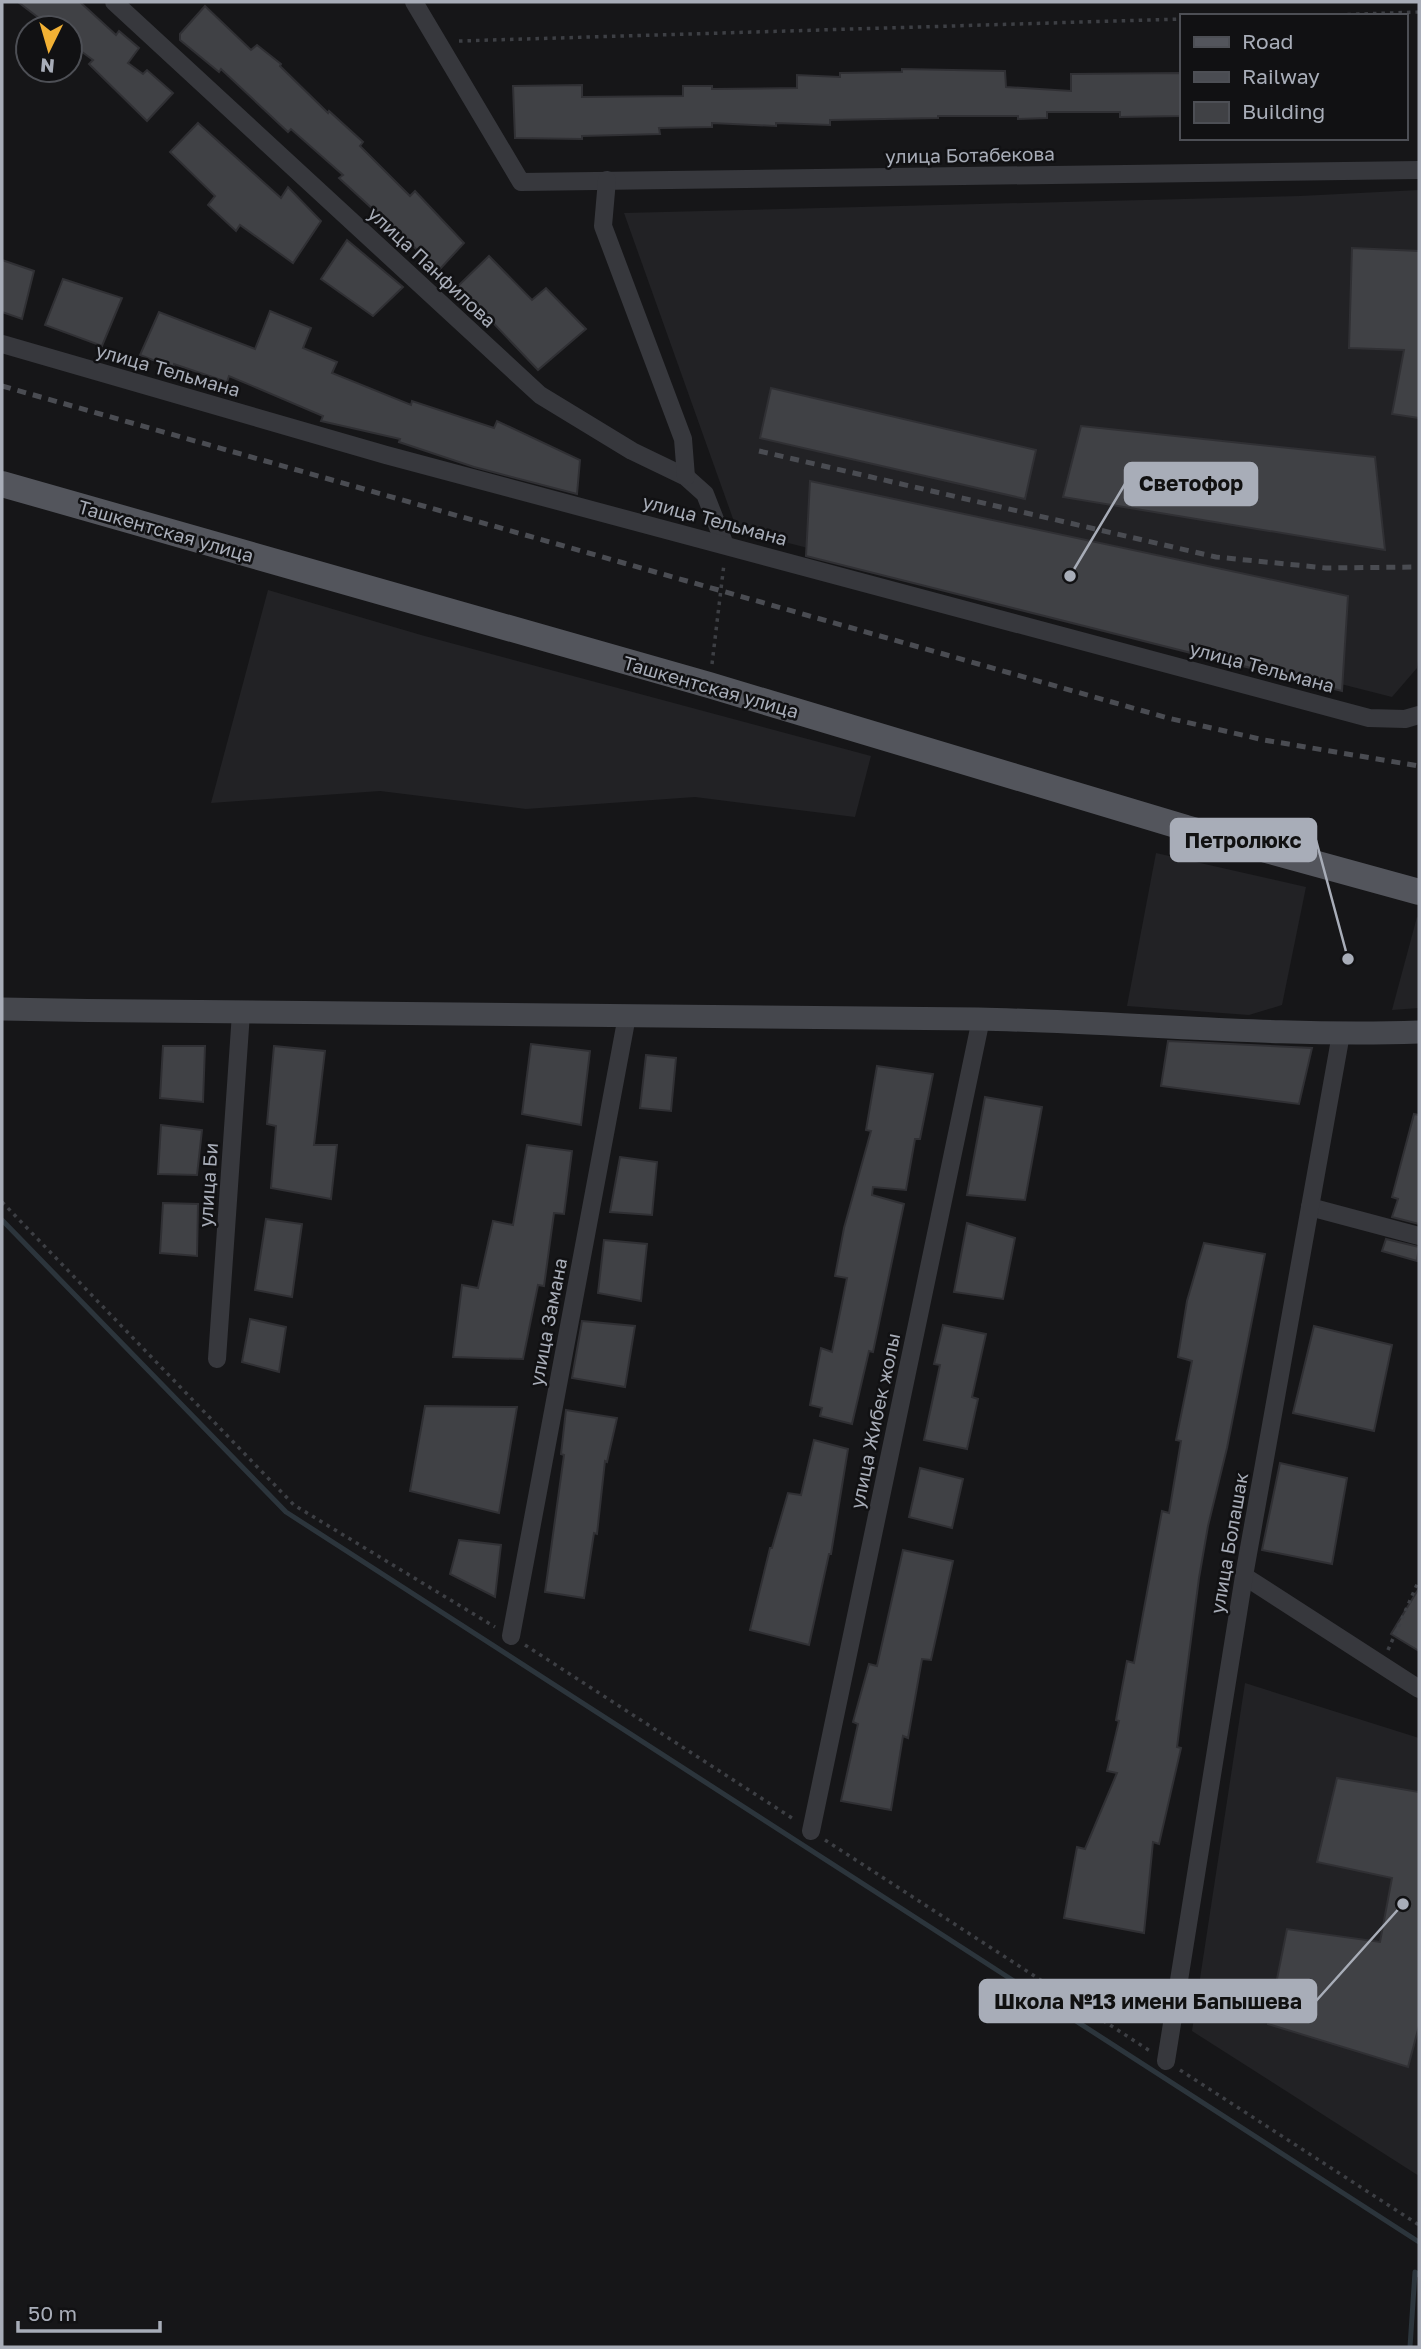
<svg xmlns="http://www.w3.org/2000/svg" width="1421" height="2349" viewBox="0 0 1421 2349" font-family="'Golos Text',sans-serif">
  <rect width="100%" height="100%" fill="#161618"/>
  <g fill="#222225">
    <path d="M1419,190V655L1417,668L1392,697L737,530L624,213L1300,196Z"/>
    <path d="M268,590L421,635L871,756L855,817L695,797L526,809L380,791L211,803Z"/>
    <path d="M1156,853L1306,887L1282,1005L1249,1015L1127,1006Z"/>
    <path d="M1417,917L1419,918V1008L1392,1010Z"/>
    <path d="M1245,1683L1419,1738V2176L1192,2031Z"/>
  </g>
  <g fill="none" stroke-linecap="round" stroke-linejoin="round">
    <g stroke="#2c353c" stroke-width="5">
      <path d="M2,1220L286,1512L1419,2242"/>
      <path d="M1410,2347L1415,2272L1419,2275"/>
    </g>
  </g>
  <g fill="#404145" stroke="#303034" stroke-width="2">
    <path d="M18,2H80L116,35L119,31L139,48L128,63L143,74L147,70L173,93L147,121L89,64L93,60L70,43V28H52Z"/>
    <path d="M205,6L251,50L257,45L281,64L280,66L328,113L329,111L363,142L360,146L410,196L415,191L464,243L439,270L339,178L343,175L291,129L288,132L221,69L219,72L180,40V34Z"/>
    <path d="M902,69L1005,71L1006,87L1071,91V74L1181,73V116L1120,117V112H1047V118L1018,119V116H938V118L830,120V125L776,123V126L712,123V127L659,128L660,134L582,136V139L515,138L513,86L582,85V97L683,96V86H712V89L797,88V75L840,77V73L902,72Z"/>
    <path d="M198,123L281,198L288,187L321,221L293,263L240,225L236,231L208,205L215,196L170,152Z"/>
    <path d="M347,240L403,287L373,316L321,279Z"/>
    <path d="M1352,248L1419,251V418L1392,414L1404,350L1349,348Z"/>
    <path d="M489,256L532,300L546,288L586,329L538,370L458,286Z"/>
    <path d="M2,260L34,271L22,319L2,312Z"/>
    <path d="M63,279L122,298L102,346L45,325Z"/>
    <path d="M270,311L311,328L303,348L337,362L332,373L411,405L412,401L494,428L497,421L580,460L577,494L474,467L399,442L400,439L321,421L323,416L229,376L227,382L174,364L173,368L140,355L159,312L255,349Z"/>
    <path d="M771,388L1036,450L1025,499L760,438Z"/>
    <path d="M1081,426L1375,457L1385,550L1063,497Z"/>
    <path d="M810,481L1348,596L1342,691L806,556Z"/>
    <path d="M1168,1041L1312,1048L1299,1104L1161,1086Z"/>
    <path d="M531,1044L590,1051L581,1125L522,1114Z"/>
    <path d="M163,1046H205L203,1102L160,1098Z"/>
    <path d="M274,1046L325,1051L314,1145H337L331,1199L271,1188L276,1126L267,1124Z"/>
    <path d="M646,1055L676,1058L671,1111L640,1108Z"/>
    <path d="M877,1066L933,1074L920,1139H915L906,1190L873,1187L872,1195L904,1204L873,1352L869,1351L852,1424L820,1416L822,1408L810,1405L821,1348L832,1352L847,1278L835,1276L844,1228L871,1131L866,1130Z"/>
    <path d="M985,1097L1042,1107L1025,1200L967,1195Z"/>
    <path d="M1414,1114L1419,1115V1224L1392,1217L1398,1199L1392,1197Z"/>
    <path d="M161,1125L202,1130L197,1175L158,1174Z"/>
    <path d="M527,1145L572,1151L564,1214L554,1213L544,1286L538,1285L523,1359L453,1357L462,1285L478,1288L493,1221L513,1225Z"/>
    <path d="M620,1157L657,1162L652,1215L610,1212Z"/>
    <path d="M163,1203L198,1204L197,1256L160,1253Z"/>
    <path d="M266,1219L302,1224L292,1297L255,1290Z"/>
    <path d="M967,1223L1015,1238L1003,1299L954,1292Z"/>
    <path d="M1386,1239L1419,1247L1417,1261L1382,1251Z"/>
    <path d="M604,1240L647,1244L641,1301L598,1293Z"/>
    <path d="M1204,1243L1265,1254L1227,1448L1208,1526L1199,1578L1177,1747L1181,1748L1159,1844L1153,1842L1144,1933L1064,1918L1077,1847L1085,1849L1117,1773L1107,1771L1119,1721L1116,1720L1127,1661L1134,1663L1162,1511L1169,1513L1181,1441L1176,1440L1192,1361L1178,1357L1187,1301Z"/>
    <path d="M250,1319L286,1327L279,1372L242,1362Z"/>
    <path d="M582,1321L635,1326L625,1387L572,1378Z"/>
    <path d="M943,1325L986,1334L972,1397L978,1399L967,1449L924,1440L940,1365L934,1364Z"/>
    <path d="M1314,1326L1392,1345L1374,1431L1293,1413Z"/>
    <path d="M425,1406L517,1407L499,1513L410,1491Z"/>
    <path d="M566,1410L617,1418L607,1462L605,1461L597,1534L594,1533L584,1598L545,1592L564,1455L561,1454Z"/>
    <path d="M814,1440L848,1449L831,1554H829L809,1645L750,1630L770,1548H772L788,1493L801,1495Z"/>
    <path d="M1280,1463L1347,1478L1332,1564L1262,1550Z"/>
    <path d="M920,1468L963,1479L952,1528L909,1517Z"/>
    <path d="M459,1540L501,1545L495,1597L450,1574Z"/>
    <path d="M903,1550L953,1561L931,1660L922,1659L908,1738L903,1736L891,1810L841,1801L858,1724L853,1722L869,1664L877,1666Z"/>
    <path d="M1419,1588V1651L1391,1634Z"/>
    <path d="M1337,1778L1419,1792V2026L1408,2067L1268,2024L1287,1929L1380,1942L1392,1878L1317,1862Z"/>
  </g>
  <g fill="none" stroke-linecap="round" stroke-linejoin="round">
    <g stroke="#3d3f44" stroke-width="3.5" stroke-dasharray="3.5 5" stroke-linecap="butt">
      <path d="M1305,16L1419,12"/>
      <path d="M459,41L1181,19"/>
      <path d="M712,664L724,564"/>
      <path d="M2,1202L294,1505L495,1627"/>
      <path d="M525,1645L795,1820"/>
      <path d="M1388,1650L1419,1580"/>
      <path d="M825,1840L1150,2051"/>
      <path d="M1180,2070L1419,2225"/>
    </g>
    <g stroke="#37383d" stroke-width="18">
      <path d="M114,2L540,395L632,451L686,477L705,494L725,545"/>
      <path d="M414,2L521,182L1419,170"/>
      <path d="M607,180L603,226L683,439L686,477"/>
      <path d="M2,344L386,455L1369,718L1405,719L1419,715"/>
      <path d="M1310,1207L1419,1236"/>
      <path d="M217,1359L241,1013"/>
      <path d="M1244,1576L1419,1689"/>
      <path d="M511,1636L627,1016"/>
      <path d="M811,1831L981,1019"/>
      <path d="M1166,2061L1244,1576L1341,1034"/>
    </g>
    <path stroke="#45474d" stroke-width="23" d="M2,1009C327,1015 652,1014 978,1019C1125,1022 1272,1037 1419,1032"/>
    <path stroke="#53555c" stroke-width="26" d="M2,484L709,685L1186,828L1419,892"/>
    <g stroke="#4a4c52" stroke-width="5" stroke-dasharray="9 7" stroke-linecap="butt">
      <path d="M2,386L1168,718L1264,740L1419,766"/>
      <path d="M759,451L1216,557L1326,568L1419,567"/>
    </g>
  </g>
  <g text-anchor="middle" stroke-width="5" stroke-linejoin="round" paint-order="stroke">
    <g font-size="19" fill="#a8adb8" stroke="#111113">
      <text transform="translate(970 155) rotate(-1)" y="7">улица Ботабекова</text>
      <text transform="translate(432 267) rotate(43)" y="7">улица Панфилова</text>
      <text transform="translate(168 370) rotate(16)" y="7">улица Тельмана</text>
      <text transform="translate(715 520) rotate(15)" y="7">улица Тельмана</text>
      <text transform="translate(166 531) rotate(16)" y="7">Ташкентская улица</text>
      <text transform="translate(1262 667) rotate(15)" y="7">улица Тельмана</text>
      <text transform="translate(711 687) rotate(16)" y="7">Ташкентская улица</text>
      <text transform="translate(208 1185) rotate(-86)" y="7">улица Би</text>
      <text transform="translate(548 1322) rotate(-79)" y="7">улица Замана</text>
      <text transform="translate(875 1421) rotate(-78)" y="7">улица Жибек жолы</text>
      <text transform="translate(1229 1543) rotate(-80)" y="7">улица Болашак</text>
    </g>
  </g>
  <path fill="none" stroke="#a8adb8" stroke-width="2.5" d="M1070 576L1125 484M1348 959L1316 840M1403 1904L1316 2001"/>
  <g fill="#a8adb8" stroke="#111113" stroke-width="2.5">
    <circle cx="1070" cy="576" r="7"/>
    <circle cx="1348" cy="959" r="7"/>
    <circle cx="1403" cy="1904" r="7"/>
  </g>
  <g fill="#a8adb8" stroke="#a8adb8" stroke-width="2.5">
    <rect x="1125" y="463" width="132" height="42" rx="7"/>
    <rect x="1171" y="819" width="145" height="42" rx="7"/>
    <rect x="980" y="1980" width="336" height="42" rx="7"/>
  </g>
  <g font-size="21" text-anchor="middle" font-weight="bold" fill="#111">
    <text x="1191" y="491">Светофор</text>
    <text x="1243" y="848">Петролюкс</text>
    <text x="1148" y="2009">Школа №13 имени Бапышева</text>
  </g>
  <rect width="1421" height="2349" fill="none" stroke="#a8adb8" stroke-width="7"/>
  <rect x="1180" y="14" width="228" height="126" fill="#111113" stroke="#4d4f55" stroke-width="2"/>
  <rect x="1194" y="37" width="35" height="10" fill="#53555c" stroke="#4d4f55" stroke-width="2"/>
  <text x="1242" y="49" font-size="21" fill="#a8adb8">Road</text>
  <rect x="1194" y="72" width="35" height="10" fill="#4a4c52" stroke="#4d4f55" stroke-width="2"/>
  <text x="1242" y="84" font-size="21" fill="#a8adb8">Railway</text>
  <rect x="1194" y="102" width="35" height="21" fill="#404145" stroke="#4d4f55" stroke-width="2"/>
  <text x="1242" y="119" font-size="21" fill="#a8adb8">Building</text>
  <g transform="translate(49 49) rotate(185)"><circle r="33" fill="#111113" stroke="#4d4f55" stroke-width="2"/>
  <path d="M0-5L12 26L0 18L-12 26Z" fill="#f2b134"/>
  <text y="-10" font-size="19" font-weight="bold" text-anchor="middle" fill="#a8adb8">N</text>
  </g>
  <path d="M18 2321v10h142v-10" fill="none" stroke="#a8adb8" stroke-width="3.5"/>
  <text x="28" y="2321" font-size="21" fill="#a8adb8" stroke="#111113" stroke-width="5" paint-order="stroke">50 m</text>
</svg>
